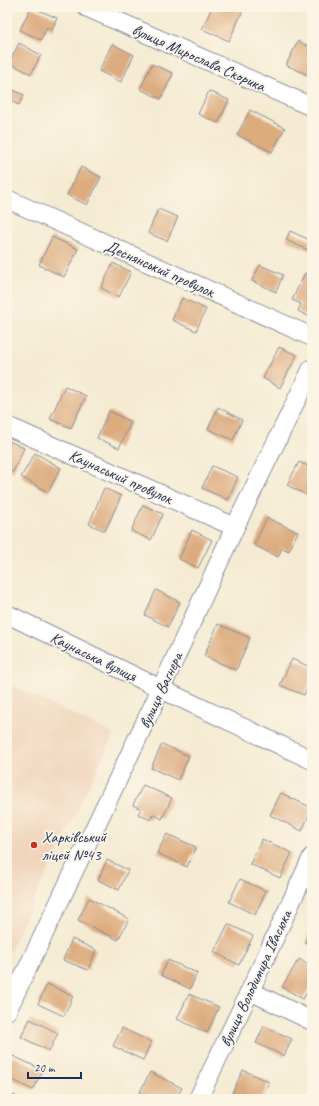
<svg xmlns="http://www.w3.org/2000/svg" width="319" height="1106" viewBox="0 0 319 1106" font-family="Caveat,sans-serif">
  <rect width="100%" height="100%" fill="#fcf5e5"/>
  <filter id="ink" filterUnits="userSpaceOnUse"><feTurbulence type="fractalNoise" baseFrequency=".025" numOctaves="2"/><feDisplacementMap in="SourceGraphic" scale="8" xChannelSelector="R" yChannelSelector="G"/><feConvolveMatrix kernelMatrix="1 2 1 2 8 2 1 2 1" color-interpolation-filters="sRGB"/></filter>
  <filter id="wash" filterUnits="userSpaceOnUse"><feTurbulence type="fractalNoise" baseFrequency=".012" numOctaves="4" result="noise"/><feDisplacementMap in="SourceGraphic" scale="16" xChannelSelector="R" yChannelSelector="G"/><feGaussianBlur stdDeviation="0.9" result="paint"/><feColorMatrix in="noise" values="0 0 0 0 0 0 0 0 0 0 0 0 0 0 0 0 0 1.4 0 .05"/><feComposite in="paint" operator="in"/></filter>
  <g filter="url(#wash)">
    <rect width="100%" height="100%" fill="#f5ebd3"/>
    <path fill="#f0d5bc" d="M7,683L114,734L7,956Z"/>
    <g id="blocks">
      <g fill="#dcab7e">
        <path d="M31,7L57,18L52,30L47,27L41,40L20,30Z"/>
        <path d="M212,7H235L243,10L229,41L202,29Z"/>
        <path d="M298,41L312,48V66L308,75L286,65Z"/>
        <path d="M19,43L41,55L31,74L9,63Z"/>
        <path d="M112,44L134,55L121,82L99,71Z"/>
        <path d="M152,64L173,73L161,99L140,89Z"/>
        <path d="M7,87L24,95L19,105L7,99Z"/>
        <path d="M209,91L229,100L218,123L198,114Z"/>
        <path d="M250,110L285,128L272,152L237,135Z"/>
        <path d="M81,167L101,177L87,205L67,195Z"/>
        <path d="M158,209L178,217L167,241L148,233Z"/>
        <path d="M290,231L312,241L310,251L286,240Z"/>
        <path d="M52,237L78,249L64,277L39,265Z"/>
        <path d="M113,263L131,272L119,297L101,288Z"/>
        <path d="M260,265L283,275L276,292L252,281Z"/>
        <path d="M305,273L312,276V318L298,311L301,304L292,300Z"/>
        <path d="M182,298L206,309L196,331L172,320Z"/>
        <path d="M279,347L297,355L280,388L263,378Z"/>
        <path d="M65,386L86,396L71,428L50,419Z"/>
        <path d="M218,407L242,420L233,440L208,429Z"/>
        <path d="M109,411L131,422L119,448L97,438Z"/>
        <path d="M7,440L24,448L13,472L7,470Z"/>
        <path d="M35,453L61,468L48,492L21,477Z"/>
        <path d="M299,462L312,468V494L310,497L287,485Z"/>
        <path d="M212,466L238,477L228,500L202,488Z"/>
        <path d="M104,488L121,496L105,531L89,524Z"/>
        <path d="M143,505L163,514L151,540L131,531Z"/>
        <path d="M267,518L298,532L289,551L282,548L278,557L254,545Z"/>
        <path d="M192,530L212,540L198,568L179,559Z"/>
        <path d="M156,590L180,602L168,627L145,615Z"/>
        <path d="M218,624L250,638L236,670L204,656Z"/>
        <path d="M292,659L312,668V678L304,695L280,685Z"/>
        <path d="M162,744L189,756L178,780L151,768Z"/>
        <path d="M143,785L172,798L162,819L153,814L150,820L138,814L141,809L133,805Z"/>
        <path d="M281,793L312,808L302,831L270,815Z"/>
        <path d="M167,834L196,847L187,867L157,853Z"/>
        <path d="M262,839L292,853L280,878L250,864Z"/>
        <path d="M107,860L128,870L119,890L98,880Z"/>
        <path d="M240,879L266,891L255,915L229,902Z"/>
        <path d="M89,898L129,919L118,940L78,920Z"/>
        <path d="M228,924L253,936L239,965L214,952Z"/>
        <path d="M312,926V945L305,942Z"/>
        <path d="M72,939L96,950L88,970L63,960Z"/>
        <path d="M299,959L312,967V983L303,999L282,987Z"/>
        <path d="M168,960L197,973L190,989L161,975Z"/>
        <path d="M47,984L73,996L64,1016L38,1004Z"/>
        <path d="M189,994L219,1007L207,1033L177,1019Z"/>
        <path d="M30,1019L58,1033L49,1051L21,1037Z"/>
        <path d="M264,1026L292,1039L284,1056L256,1043Z"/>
        <path d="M122,1028L151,1042L143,1060L113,1046Z"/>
        <path d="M13,1056L43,1070L33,1090L7,1077V1070Z"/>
        <path d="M243,1070L269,1082L261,1099H240L231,1095Z"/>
        <path d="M150,1072L182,1088L176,1099H149L139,1094Z"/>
        <path d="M7,1092L21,1099H7Z"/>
      </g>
    </g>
  </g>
  <g filter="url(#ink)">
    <use href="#blocks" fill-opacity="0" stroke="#888d98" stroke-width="1"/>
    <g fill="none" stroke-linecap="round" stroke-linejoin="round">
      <defs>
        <g id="minor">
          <path d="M86,7L312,107"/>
          <path d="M7,199L312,337"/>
          <path d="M7,426L235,527"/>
          <path d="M7,614L161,689L312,760"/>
          <path d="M250,991L312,1021"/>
          <path d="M7,1011L161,689L235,527L312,368"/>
          <path d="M198,1099L250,991L312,857"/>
        </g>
      </defs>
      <use href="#minor" stroke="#888d98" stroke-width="20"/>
      <use href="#minor" stroke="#fff" stroke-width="18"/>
      <path stroke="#1b2f5e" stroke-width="1" d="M7,18L12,7"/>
    </g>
  </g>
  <circle fill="#c8321e" stroke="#fcf5e5" stroke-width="1.5" cx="34" cy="845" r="4"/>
  <g text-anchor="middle" stroke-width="3.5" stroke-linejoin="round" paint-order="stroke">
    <g font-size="16" fill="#1b2f5e" stroke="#fcf5e5">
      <text transform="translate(199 57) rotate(24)" y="6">вулиця Мирослава Скорика</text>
      <text transform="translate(160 268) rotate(24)" y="6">Деснянський провулок</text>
      <text transform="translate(121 476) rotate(24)" y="6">Каунаський провулок</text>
      <text transform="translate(94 656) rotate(26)" y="6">Каунаська вулиця</text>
      <text transform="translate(160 690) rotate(-65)" y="6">вулиця Вагнера</text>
      <text transform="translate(255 978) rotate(-65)" y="6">вулиця Володимира Івасюка</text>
    </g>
    <g font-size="16" fill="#1b2f5e" stroke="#fcf5e5" text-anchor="start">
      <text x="42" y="842">Харківський<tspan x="42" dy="18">ліцей №43</tspan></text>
    </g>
  </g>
  <rect width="319" height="1106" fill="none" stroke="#fcf5e5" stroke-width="24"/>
  <path d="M28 1072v6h53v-6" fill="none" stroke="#1b2f5e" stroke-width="2"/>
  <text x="34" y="1072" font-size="12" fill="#1b2f5e" stroke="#fcf5e5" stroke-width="3" paint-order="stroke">20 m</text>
</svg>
